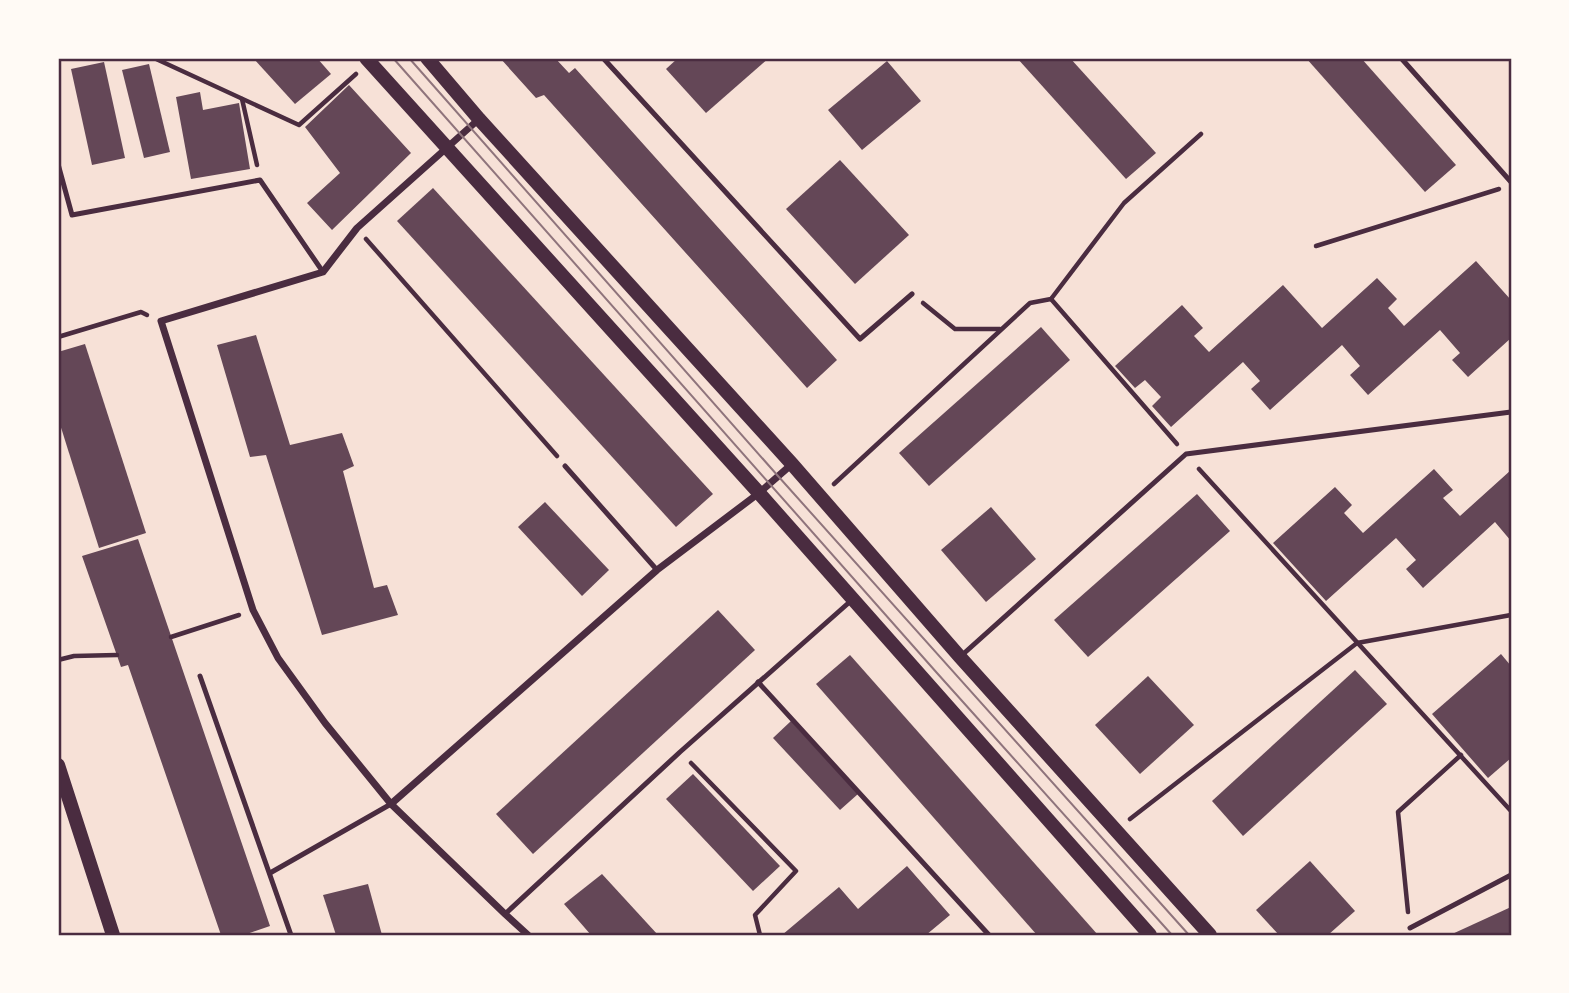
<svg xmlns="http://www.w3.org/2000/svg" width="1569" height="993" viewBox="0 0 1569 993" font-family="Raleway,sans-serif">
  <rect width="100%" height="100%" fill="#f7e1d7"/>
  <g fill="#644757">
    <path d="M253,58H317L331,74L295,104Z"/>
    <path d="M500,58H555L569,73L575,68L837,360L807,388L544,95L536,98Z"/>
    <path d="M678,58H769L706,113L666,69Z"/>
    <path d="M1017,58H1070L1156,153L1126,179Z"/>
    <path d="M1306,58H1361L1456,165L1425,192Z"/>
    <path d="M887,61L921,101L862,150L828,110Z"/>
    <path d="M104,62L125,158L92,165L71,69Z"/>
    <path d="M149,64L170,152L144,158L122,70Z"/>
    <path d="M349,85L411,153L332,230L307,203L340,173L305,127Z"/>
    <path d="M200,92L203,110L239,103L250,169L191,179L176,97Z"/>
    <path d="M840,160L909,235L855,284L786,209Z"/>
    <path d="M433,188L713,494L676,527L397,221Z"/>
    <path d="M1476,261L1511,300V338L1468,377L1452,360L1460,353L1440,330L1368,395L1350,375L1360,366L1342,345L1270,410L1251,389L1260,381L1243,362L1171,427L1152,406L1161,397L1145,380L1135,388L1115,366L1182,305L1203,328L1194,336L1209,352L1283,285L1322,328L1377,278L1397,299L1388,308L1404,326Z"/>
    <path d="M1041,327L1070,360L929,486L899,453Z"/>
    <path d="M256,335L290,445L342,433L354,466L343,471L374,588L387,585L398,615L322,635L266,455L250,457L217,345Z"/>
    <path d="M85,344L146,533L99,548L58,418V352Z"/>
    <path d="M1434,469L1453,490L1443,498L1460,516L1511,470V541L1495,522L1423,588L1406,569L1416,560L1396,538L1326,601L1273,543L1335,487L1352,505L1344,513L1363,533Z"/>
    <path d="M1197,494L1230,531L1088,657L1054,620Z"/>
    <path d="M545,502L609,570L582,596L518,527Z"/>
    <path d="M991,507L1036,559L986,602L941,550Z"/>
    <path d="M138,539L270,926L244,935H221L128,665L121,667L82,556Z"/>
    <path d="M718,610L755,650L533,854L496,814Z"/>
    <path d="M1501,654L1511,666V758L1488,778L1432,714Z"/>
    <path d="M850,655L1098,935H1037L816,684Z"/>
    <path d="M1355,670L1387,704L1243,836L1212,801Z"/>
    <path d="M1148,676L1194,725L1140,774L1095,725Z"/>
    <path d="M791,721L858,794L840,810L773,738Z"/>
    <path d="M693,774L780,866L753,891L666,799Z"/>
    <path d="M1310,861L1355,911L1328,935H1279L1256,910Z"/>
    <path d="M907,866L950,915L926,935H782L839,887L858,909Z"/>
    <path d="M602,874L658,935H591L564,904Z"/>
    <path d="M368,884L382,935H336L323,895Z"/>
    <path d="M1511,907V935H1450Z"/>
  </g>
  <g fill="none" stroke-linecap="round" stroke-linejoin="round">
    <g stroke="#4a2c40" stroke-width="4.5">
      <path d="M154,58L299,125L356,74"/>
      <path d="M242,99L257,165"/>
      <path d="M366,239L557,456"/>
      <path d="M1316,246L1499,189"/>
      <path d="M1051,299L1177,444"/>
      <path d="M923,303L955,329H1000"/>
      <path d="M58,337L141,312L147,315"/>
      <path d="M1199,469L1511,811"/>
      <path d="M834,484L1030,303L1051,299L1124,203L1201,134"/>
      <path d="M171,637L239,615"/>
      <path d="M58,660L74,656L117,655"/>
      <path d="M691,763L796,871L755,915L760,935"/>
      <path d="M1130,819L1357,643L1511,615"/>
      <path d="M1408,912L1398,812L1461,755"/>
    </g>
    <g stroke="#4a2c40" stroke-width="5">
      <path d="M603,58L860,339L912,294"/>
      <path d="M1401,58L1511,182"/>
      <path d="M58,164L72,215L260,180L323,272"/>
      <path d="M565,466L657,570"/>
      <path d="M961,656L1186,454L1511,412"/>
      <path d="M200,676L291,935"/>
      <path d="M758,682L989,935"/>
      <path d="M270,873L391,804"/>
      <path d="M505,914L680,752L853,599"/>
      <path d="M1410,928L1511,875"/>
    </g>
    <g stroke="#4a2c40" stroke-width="7">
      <path d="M479,119L357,228L323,272L161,321L253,610L278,658L325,723L391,804L505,914L528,935"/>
      <path d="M391,804L657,570L759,493L792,464"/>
    </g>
    <g stroke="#4a2c40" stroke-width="14">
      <path d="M366,58L759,493L1150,935"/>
      <path d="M427,58L479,119L792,464L960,657L1210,935"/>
      <path d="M58,765L113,935"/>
    </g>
    <g stroke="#8f747c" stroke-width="2">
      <path d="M393,58L937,673L1172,935"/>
      <path d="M409,58L778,476L1189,935"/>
    </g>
  </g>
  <rect width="1569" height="993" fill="none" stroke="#fffaf5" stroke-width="119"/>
  <rect x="60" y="60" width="1450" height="874" fill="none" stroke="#4a2c40" stroke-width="2.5"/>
</svg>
